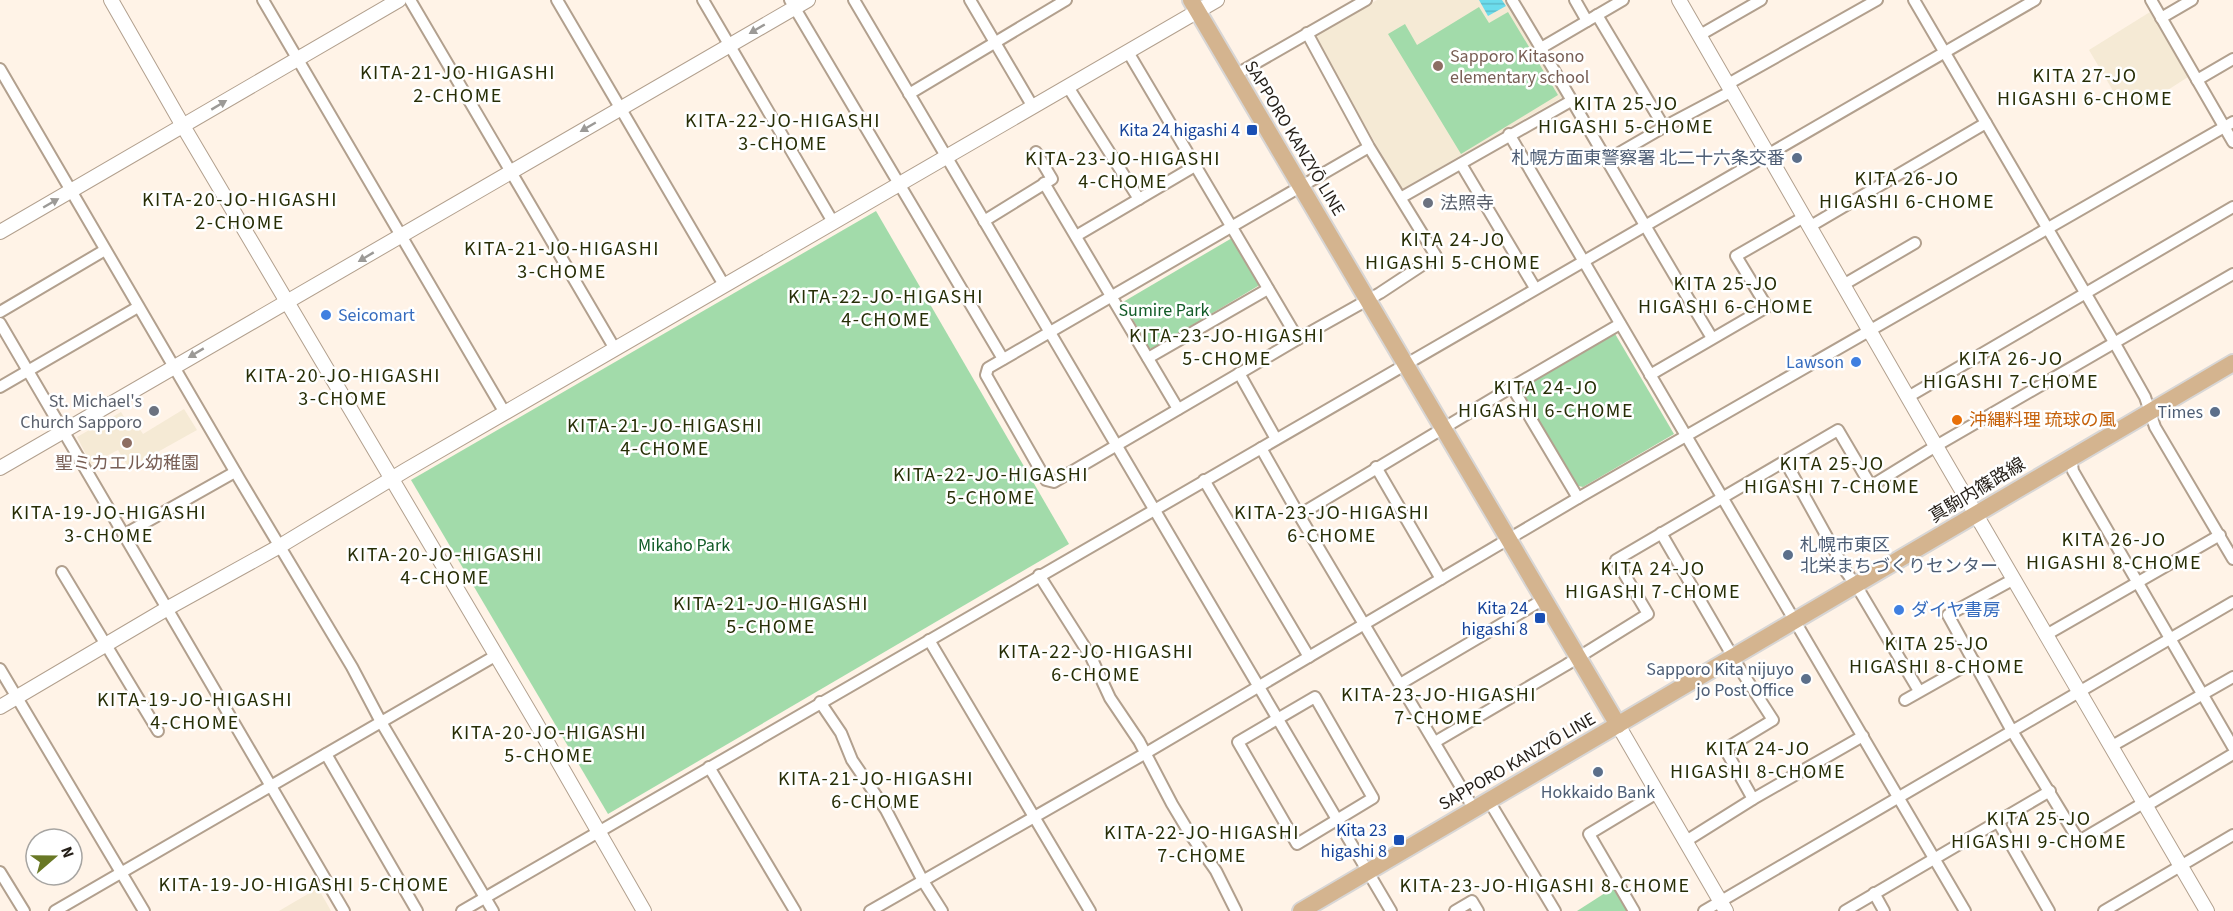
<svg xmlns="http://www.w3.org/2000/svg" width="2233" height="911" viewBox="0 0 2233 911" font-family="'Source Sans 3','Noto Sans JP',sans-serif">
  <defs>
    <pattern id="water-rules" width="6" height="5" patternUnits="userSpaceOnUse" patternTransform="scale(1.5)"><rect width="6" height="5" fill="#6cdcec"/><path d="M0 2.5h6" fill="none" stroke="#5dbcca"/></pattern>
  </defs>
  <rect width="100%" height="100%" fill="#fff3e7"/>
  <g fill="#f5ead5">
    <path d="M1377,0H1506L1563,97L1402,189L1313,36Z"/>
    <path d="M2150,12L2188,77L2138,109L2132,100L2122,106L2089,50Z"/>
    <path d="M184,409L197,430L129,468L118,450L91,464L77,437L121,412L129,425L135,422L143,434Z"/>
    <path d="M318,888L331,911H279Z"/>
  </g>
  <g fill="#a2dbaa">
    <path d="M1479,7L1489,23L1508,12L1558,95L1461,154L1388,34L1405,24L1417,45Z"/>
    <path d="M876,211L1069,544L608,814L411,480Z"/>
    <path d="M1232,238L1259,281L1258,286L1152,349L1149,348L1123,302Z"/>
    <path d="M1614,332L1674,434L1583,487L1574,485L1517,388Z"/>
    <path d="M1616,886L1629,911H1577Z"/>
  </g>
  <path fill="url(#water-rules)" d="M1479,0H1502L1506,6L1488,16Z"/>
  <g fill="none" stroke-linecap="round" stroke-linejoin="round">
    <defs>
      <g id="minor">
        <path d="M263,0L505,413"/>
        <path d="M410,0L615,349"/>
        <path d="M557,0L724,285"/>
        <path d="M703,0L833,222"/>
        <path d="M790,0L1003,359"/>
        <path d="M854,0L1391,911"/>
        <path d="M970,0L1033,107"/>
        <path d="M1512,0C1580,112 1644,226 1712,338"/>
        <path d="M1575,0L1587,21"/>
        <path d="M1914,0L2114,342L2145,397L2155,427L2233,559"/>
        <path d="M2151,0L2233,142"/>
        <path d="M1597,15L1664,127"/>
        <path d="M2161,18L2192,0"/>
        <path d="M1307,33L1369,147L1436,256L1380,293L1298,339L1054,482L1046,480L986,375L988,368L1369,147"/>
        <path d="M1700,35L1761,0"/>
        <path d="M1541,48L1623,0"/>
        <path d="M1128,52L1298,339"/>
        <path d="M0,69L240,480L352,667L381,722L493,911"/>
        <path d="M1235,75L1366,0"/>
        <path d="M2197,80L2233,59"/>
        <path d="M1728,84L1877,0"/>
        <path d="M1068,87L1139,199"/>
        <path d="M909,94L1066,0"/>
        <path d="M1509,134L1965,911"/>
        <path d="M1607,160L1664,127L1732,91"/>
        <path d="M1461,164L1535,288"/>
        <path d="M1044,183L1178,409"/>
        <path d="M1402,197L1571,101"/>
        <path d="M984,221L1052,179L1036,152"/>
        <path d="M1809,227L1986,123"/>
        <path d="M1076,236L1195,166"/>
        <path d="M1843,285L1915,243"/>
        <path d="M0,312L105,250"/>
        <path d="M0,323L344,911"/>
        <path d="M1148,358L1268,289"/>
        <path d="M1239,373L1276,439"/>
        <path d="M1650,375L1767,307L1736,256L1804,217"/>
        <path d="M0,387L138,307"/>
        <path d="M1908,397L2233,207"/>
        <path d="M1261,448L1299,515L1474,809"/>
        <path d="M2071,458L2073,471L2233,747"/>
        <path d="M1785,461L1847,573L1856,585L1919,691"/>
        <path d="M1376,467L1441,579"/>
        <path d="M1204,480L1309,657"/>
        <path d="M1578,498L1512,387L1620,324"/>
        <path d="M1299,515L1512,387"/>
        <path d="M1661,533L1740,669L1773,720L1725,749L1753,799"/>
        <path d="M125,534L235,472"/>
        <path d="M62,572L158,731"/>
        <path d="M1039,575L1091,657L1110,698L1139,741L1172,804L1190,834L1216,871L1236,911"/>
        <path d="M2014,579L1948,615L2012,731L2079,841L2145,802"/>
        <path d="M2046,635L2220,535"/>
        <path d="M929,640L1090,911"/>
        <path d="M0,669L144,911"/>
        <path d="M1400,684L1544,599"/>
        <path d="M1315,697L1373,798L1297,844L1238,742Z"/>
        <path d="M1905,700L1974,661"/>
        <path d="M820,702L841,733L852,760L886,810L923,881L942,911"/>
        <path d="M1435,742L1566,665L1648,614L1616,560L1838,430L1871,486L1936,446L2233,274"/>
        <path d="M2112,746L2233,677"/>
        <path d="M326,754L417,911"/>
        <path d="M709,767L795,911"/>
        <path d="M1489,801L1555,911"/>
        <path d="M2146,806L2233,754"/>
        <path d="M1997,820L2049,911"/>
        <path d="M1686,841L1753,799L1863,736"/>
        <path d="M0,872L24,911"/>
        <path d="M1874,893L1884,911"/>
        <path d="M55,911L495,656"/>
        <path d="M462,911L2035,0"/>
        <path d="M870,911L1146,753L1578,498L2233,122"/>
        <path d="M1455,911L1472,901L1478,911"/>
        <path d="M1634,911L1589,834L1657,793"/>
        <path d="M1704,911L2233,602"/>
        <path d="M1845,911L2050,791"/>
        <path d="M2104,911L2233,835"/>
      </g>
      <g id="tertiary">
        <path d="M111,0L183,126L535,721L644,911"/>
        <path d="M1679,0L1936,446L2207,911"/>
        <path d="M0,232L399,0"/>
        <path d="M0,468L808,0"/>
        <path d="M0,707L168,608L280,546L406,470L1217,0"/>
        <path d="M1618,725L1726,911"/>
      </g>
      <g id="primary">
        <path d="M1191,0L1618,725"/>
        <path d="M1301,911L2233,363"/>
      </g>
    </defs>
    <use href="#minor" stroke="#b2a08e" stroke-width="14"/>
    <use href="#tertiary" stroke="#b2a08e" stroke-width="16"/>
    <use href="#primary" stroke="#d8d6d5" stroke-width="20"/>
    <use href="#minor" stroke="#fff" stroke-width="10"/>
    <use href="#tertiary" stroke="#fff" stroke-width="14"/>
    <use href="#primary" stroke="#d4b48f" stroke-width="16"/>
  </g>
  <defs><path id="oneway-solid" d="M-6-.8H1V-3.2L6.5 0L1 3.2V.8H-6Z" transform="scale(1.5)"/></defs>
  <g fill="#9c9a97">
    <use href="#oneway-solid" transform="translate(757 29) rotate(150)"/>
    <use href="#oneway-solid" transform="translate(219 105) rotate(-31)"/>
    <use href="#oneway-solid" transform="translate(588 127) rotate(150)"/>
    <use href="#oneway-solid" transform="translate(51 203) rotate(-30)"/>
    <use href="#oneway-solid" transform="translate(366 257) rotate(149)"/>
    <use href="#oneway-solid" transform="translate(196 353) rotate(149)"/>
  </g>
  <g fill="#8d6e63" stroke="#fff" stroke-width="2">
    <circle cx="1438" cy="66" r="6"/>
    <circle cx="127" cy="443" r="6"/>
  </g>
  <g fill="#1a4fb4" stroke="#fff" stroke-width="2">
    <rect x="1246" y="124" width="12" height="12" rx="3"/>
    <rect x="1534" y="612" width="12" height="12" rx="3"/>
    <rect x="1393" y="834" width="12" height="12" rx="3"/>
  </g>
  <g fill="#5c6f8a" stroke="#fff" stroke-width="2">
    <circle cx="1797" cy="158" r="6"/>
    <circle cx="2215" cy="412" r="6"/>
    <circle cx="1788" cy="555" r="6"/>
    <circle cx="1806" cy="679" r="6"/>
    <circle cx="1598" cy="772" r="6"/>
  </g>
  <g fill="#6b7280" stroke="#fff" stroke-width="2">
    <circle cx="1428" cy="203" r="6"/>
    <circle cx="154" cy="411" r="6"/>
  </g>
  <g fill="#3f7fe0" stroke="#fff" stroke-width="2">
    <circle cx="326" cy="315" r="6"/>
    <circle cx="1856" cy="362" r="6"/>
    <circle cx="1899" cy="610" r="6"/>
  </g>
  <circle fill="#e8710a" stroke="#fff" stroke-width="2" cx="1957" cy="420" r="6"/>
  <g text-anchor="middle" stroke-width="5" stroke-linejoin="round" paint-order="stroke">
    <g font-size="18" fill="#785e54" stroke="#fff" text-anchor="start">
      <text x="1450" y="62">Sapporo Kitasono<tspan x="1450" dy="21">elementary school</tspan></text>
      <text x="127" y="469" text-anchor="middle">聖ミカエル幼稚園</text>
    </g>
    <g font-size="18" fill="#164399" stroke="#fff" text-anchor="end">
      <text x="1240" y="136">Kita 24 higashi 4</text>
      <text x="1528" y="614">Kita 24<tspan x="1528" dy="21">higashi 8</tspan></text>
      <text x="1387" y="836">Kita 23<tspan x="1387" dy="21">higashi 8</tspan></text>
    </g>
    <g font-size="18" fill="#241e17" stroke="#fff">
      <text transform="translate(1295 138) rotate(59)" y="6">SAPPORO KANZYŌ LINE</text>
      <text transform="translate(1977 490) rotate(-31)" y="6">真駒内篠路線</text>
      <text transform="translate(1517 761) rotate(-30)" y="6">SAPPORO KANZYŌ LINE</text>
    </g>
    <g font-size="18" fill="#4e5e75" stroke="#fff" text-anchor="end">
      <text x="1785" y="164">札幌方面東警察署 北二十六条交番</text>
      <text x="2203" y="418">Times</text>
      <text x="1800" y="551" text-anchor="start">札幌市東区<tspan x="1800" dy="21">北栄まちづくりセンター</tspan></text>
      <text x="1794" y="675">Sapporo Kita nijuyo<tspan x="1794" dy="21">jo Post Office</tspan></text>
      <text x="1598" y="798" text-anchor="middle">Hokkaido Bank</text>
    </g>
    <g font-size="18" fill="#5b616d" stroke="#fff" text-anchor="start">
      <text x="1440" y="209">法照寺</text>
      <text x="142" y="407" text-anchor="end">St. Michael's<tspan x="142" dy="21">Church Sapporo</tspan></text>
    </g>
    <g font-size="18" fill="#115b27" stroke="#fff">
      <text x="1164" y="316">Sumire Park</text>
      <text x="684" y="551">Mikaho Park</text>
    </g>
    <g font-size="18" fill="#366cbe" stroke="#fff" text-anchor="start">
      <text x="338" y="321">Seicomart</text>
      <text x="1844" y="368" text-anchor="end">Lawson</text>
      <text x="1911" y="616">ダイヤ書房</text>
    </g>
    <g font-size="18" fill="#c56008" stroke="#fff" text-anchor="start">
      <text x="1969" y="426">沖縄料理 琉球の風</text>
    </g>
    <g font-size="20" letter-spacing="1.5" fill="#272e06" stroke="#fff">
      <text x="458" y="79">KITA-21-JO-HIGASHI<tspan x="458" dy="23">2-CHOME</tspan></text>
      <text x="2085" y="82">KITA 27-JO<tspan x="2085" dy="23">HIGASHI 6-CHOME</tspan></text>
      <text x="1626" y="110">KITA 25-JO<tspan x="1626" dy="23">HIGASHI 5-CHOME</tspan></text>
      <text x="783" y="127">KITA-22-JO-HIGASHI<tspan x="783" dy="23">3-CHOME</tspan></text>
      <text x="1123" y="165">KITA-23-JO-HIGASHI<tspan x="1123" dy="23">4-CHOME</tspan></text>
      <text x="1907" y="185">KITA 26-JO<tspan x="1907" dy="23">HIGASHI 6-CHOME</tspan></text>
      <text x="240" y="206">KITA-20-JO-HIGASHI<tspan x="240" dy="23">2-CHOME</tspan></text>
      <text x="1453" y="246">KITA 24-JO<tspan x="1453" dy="23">HIGASHI 5-CHOME</tspan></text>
      <text x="562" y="255">KITA-21-JO-HIGASHI<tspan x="562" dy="23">3-CHOME</tspan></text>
      <text x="1726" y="290">KITA 25-JO<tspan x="1726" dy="23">HIGASHI 6-CHOME</tspan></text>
      <text x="886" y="303">KITA-22-JO-HIGASHI<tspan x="886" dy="23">4-CHOME</tspan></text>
      <text x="1227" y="342">KITA-23-JO-HIGASHI<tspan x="1227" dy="23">5-CHOME</tspan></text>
      <text x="2011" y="365">KITA 26-JO<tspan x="2011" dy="23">HIGASHI 7-CHOME</tspan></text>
      <text x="343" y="382">KITA-20-JO-HIGASHI<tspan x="343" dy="23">3-CHOME</tspan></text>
      <text x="1546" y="394">KITA 24-JO<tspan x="1546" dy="23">HIGASHI 6-CHOME</tspan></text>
      <text x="665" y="432">KITA-21-JO-HIGASHI<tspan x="665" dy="23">4-CHOME</tspan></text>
      <text x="1832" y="470">KITA 25-JO<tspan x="1832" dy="23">HIGASHI 7-CHOME</tspan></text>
      <text x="991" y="481">KITA-22-JO-HIGASHI<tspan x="991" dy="23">5-CHOME</tspan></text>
      <text x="109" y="519">KITA-19-JO-HIGASHI<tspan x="109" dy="23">3-CHOME</tspan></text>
      <text x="1332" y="519">KITA-23-JO-HIGASHI<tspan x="1332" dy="23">6-CHOME</tspan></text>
      <text x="2114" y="546">KITA 26-JO<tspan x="2114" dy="23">HIGASHI 8-CHOME</tspan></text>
      <text x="445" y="561">KITA-20-JO-HIGASHI<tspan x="445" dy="23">4-CHOME</tspan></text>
      <text x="1653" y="575">KITA 24-JO<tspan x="1653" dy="23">HIGASHI 7-CHOME</tspan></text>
      <text x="771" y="610">KITA-21-JO-HIGASHI<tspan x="771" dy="23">5-CHOME</tspan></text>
      <text x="1937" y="650">KITA 25-JO<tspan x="1937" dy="23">HIGASHI 8-CHOME</tspan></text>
      <text x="1096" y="658">KITA-22-JO-HIGASHI<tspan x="1096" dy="23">6-CHOME</tspan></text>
      <text x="1439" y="701">KITA-23-JO-HIGASHI<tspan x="1439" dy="23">7-CHOME</tspan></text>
      <text x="195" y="706">KITA-19-JO-HIGASHI<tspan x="195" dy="23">4-CHOME</tspan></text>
      <text x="549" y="739">KITA-20-JO-HIGASHI<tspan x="549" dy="23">5-CHOME</tspan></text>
      <text x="1758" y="755">KITA 24-JO<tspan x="1758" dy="23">HIGASHI 8-CHOME</tspan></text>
      <text x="876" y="785">KITA-21-JO-HIGASHI<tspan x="876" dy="23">6-CHOME</tspan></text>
      <text x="2039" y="825">KITA 25-JO<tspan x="2039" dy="23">HIGASHI 9-CHOME</tspan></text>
      <text x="1202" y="839">KITA-22-JO-HIGASHI<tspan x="1202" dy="23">7-CHOME</tspan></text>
      <text x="304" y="891">KITA-19-JO-HIGASHI 5-CHOME</text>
      <text x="1545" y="892">KITA-23-JO-HIGASHI 8-CHOME</text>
    </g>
  </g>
  <g transform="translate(54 857) rotate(70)"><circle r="28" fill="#ffffff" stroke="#a7a5a2" stroke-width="1.5"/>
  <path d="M0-4.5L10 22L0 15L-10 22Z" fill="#697825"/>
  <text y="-9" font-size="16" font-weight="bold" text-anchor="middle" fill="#241e17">N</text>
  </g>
</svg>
